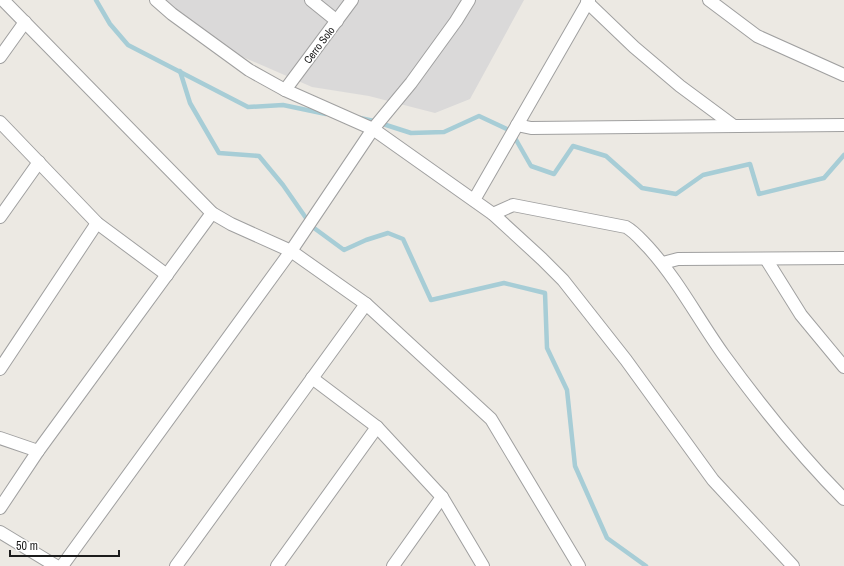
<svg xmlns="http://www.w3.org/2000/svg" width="844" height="566" viewBox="0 0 844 566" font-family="'Archivo Narrow',sans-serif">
  <rect width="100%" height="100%" fill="#ece9e3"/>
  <path fill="#dad9d9" d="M149,0H524L470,99L435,113L369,96L312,87L190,34Z"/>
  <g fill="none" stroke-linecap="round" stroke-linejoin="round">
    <g stroke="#a7cdd6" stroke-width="4.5">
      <path d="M96,0L110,24L128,45L248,107L283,105L326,114"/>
      <path d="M180,71L190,103L219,153L259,156L283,185L306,218"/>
      <path d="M360,118L374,121"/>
      <path d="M383,124L411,133L444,132L479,116L511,131L531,166L554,174L573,146L606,156L642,188L676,194L703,175L750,164L759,194L824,178L844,155"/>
      <path d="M314,228L344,250L366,240L388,233L403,239L431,300L504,283L545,293L547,348L567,390L575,466L607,538L646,566"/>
    </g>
    <defs>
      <g id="minor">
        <path d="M3,0L212,213L231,224L291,251L366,304L491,419L579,566"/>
        <path d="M156,0L172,14L249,70L285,90L373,129L493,214L542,259L563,280L626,360L713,480L793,566"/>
        <path d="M311,0L337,21"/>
        <path d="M709,0L757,36L844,75"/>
        <path d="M587,2L634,47L680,86L734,126"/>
        <path d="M0,57L25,22"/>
        <path d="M285,90L352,0"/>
        <path d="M0,122L97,223L167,275"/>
        <path d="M517,125L531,128L844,125"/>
        <path d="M474,200L589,0"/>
        <path d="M493,214L513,205L626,227C635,232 641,240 648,247C678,280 698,319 723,354C760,405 800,455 844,499"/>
        <path d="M0,217L39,162"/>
        <path d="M766,259L801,315L844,367"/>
        <path d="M663,263L678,259L844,258"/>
        <path d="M0,369L97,223"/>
        <path d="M312,378L377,427L442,497L483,566"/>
        <path d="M0,438L38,451"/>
        <path d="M0,508L38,451L212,213"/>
        <path d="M0,532L56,566"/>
        <path d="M62,566L291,251L373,129L411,83L456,21L469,0"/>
        <path d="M176,566L366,304"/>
        <path d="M277,566L377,427"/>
        <path d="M393,566L442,497"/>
      </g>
    </defs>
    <use href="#minor" stroke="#a0a0a0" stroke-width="14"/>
    <use href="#minor" stroke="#fff" stroke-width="12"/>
  </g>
  <g text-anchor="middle" stroke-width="3.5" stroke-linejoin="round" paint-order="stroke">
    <g font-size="11" fill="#1c1c1c" stroke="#fff">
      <text transform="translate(319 45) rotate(-53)" y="4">Cerro Solo</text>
    </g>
  </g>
  <path d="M10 550v6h109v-6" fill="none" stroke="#1c1c1c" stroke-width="2"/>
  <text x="16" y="550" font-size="12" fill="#1c1c1c" stroke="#ffffff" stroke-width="3" paint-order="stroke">50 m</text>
</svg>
